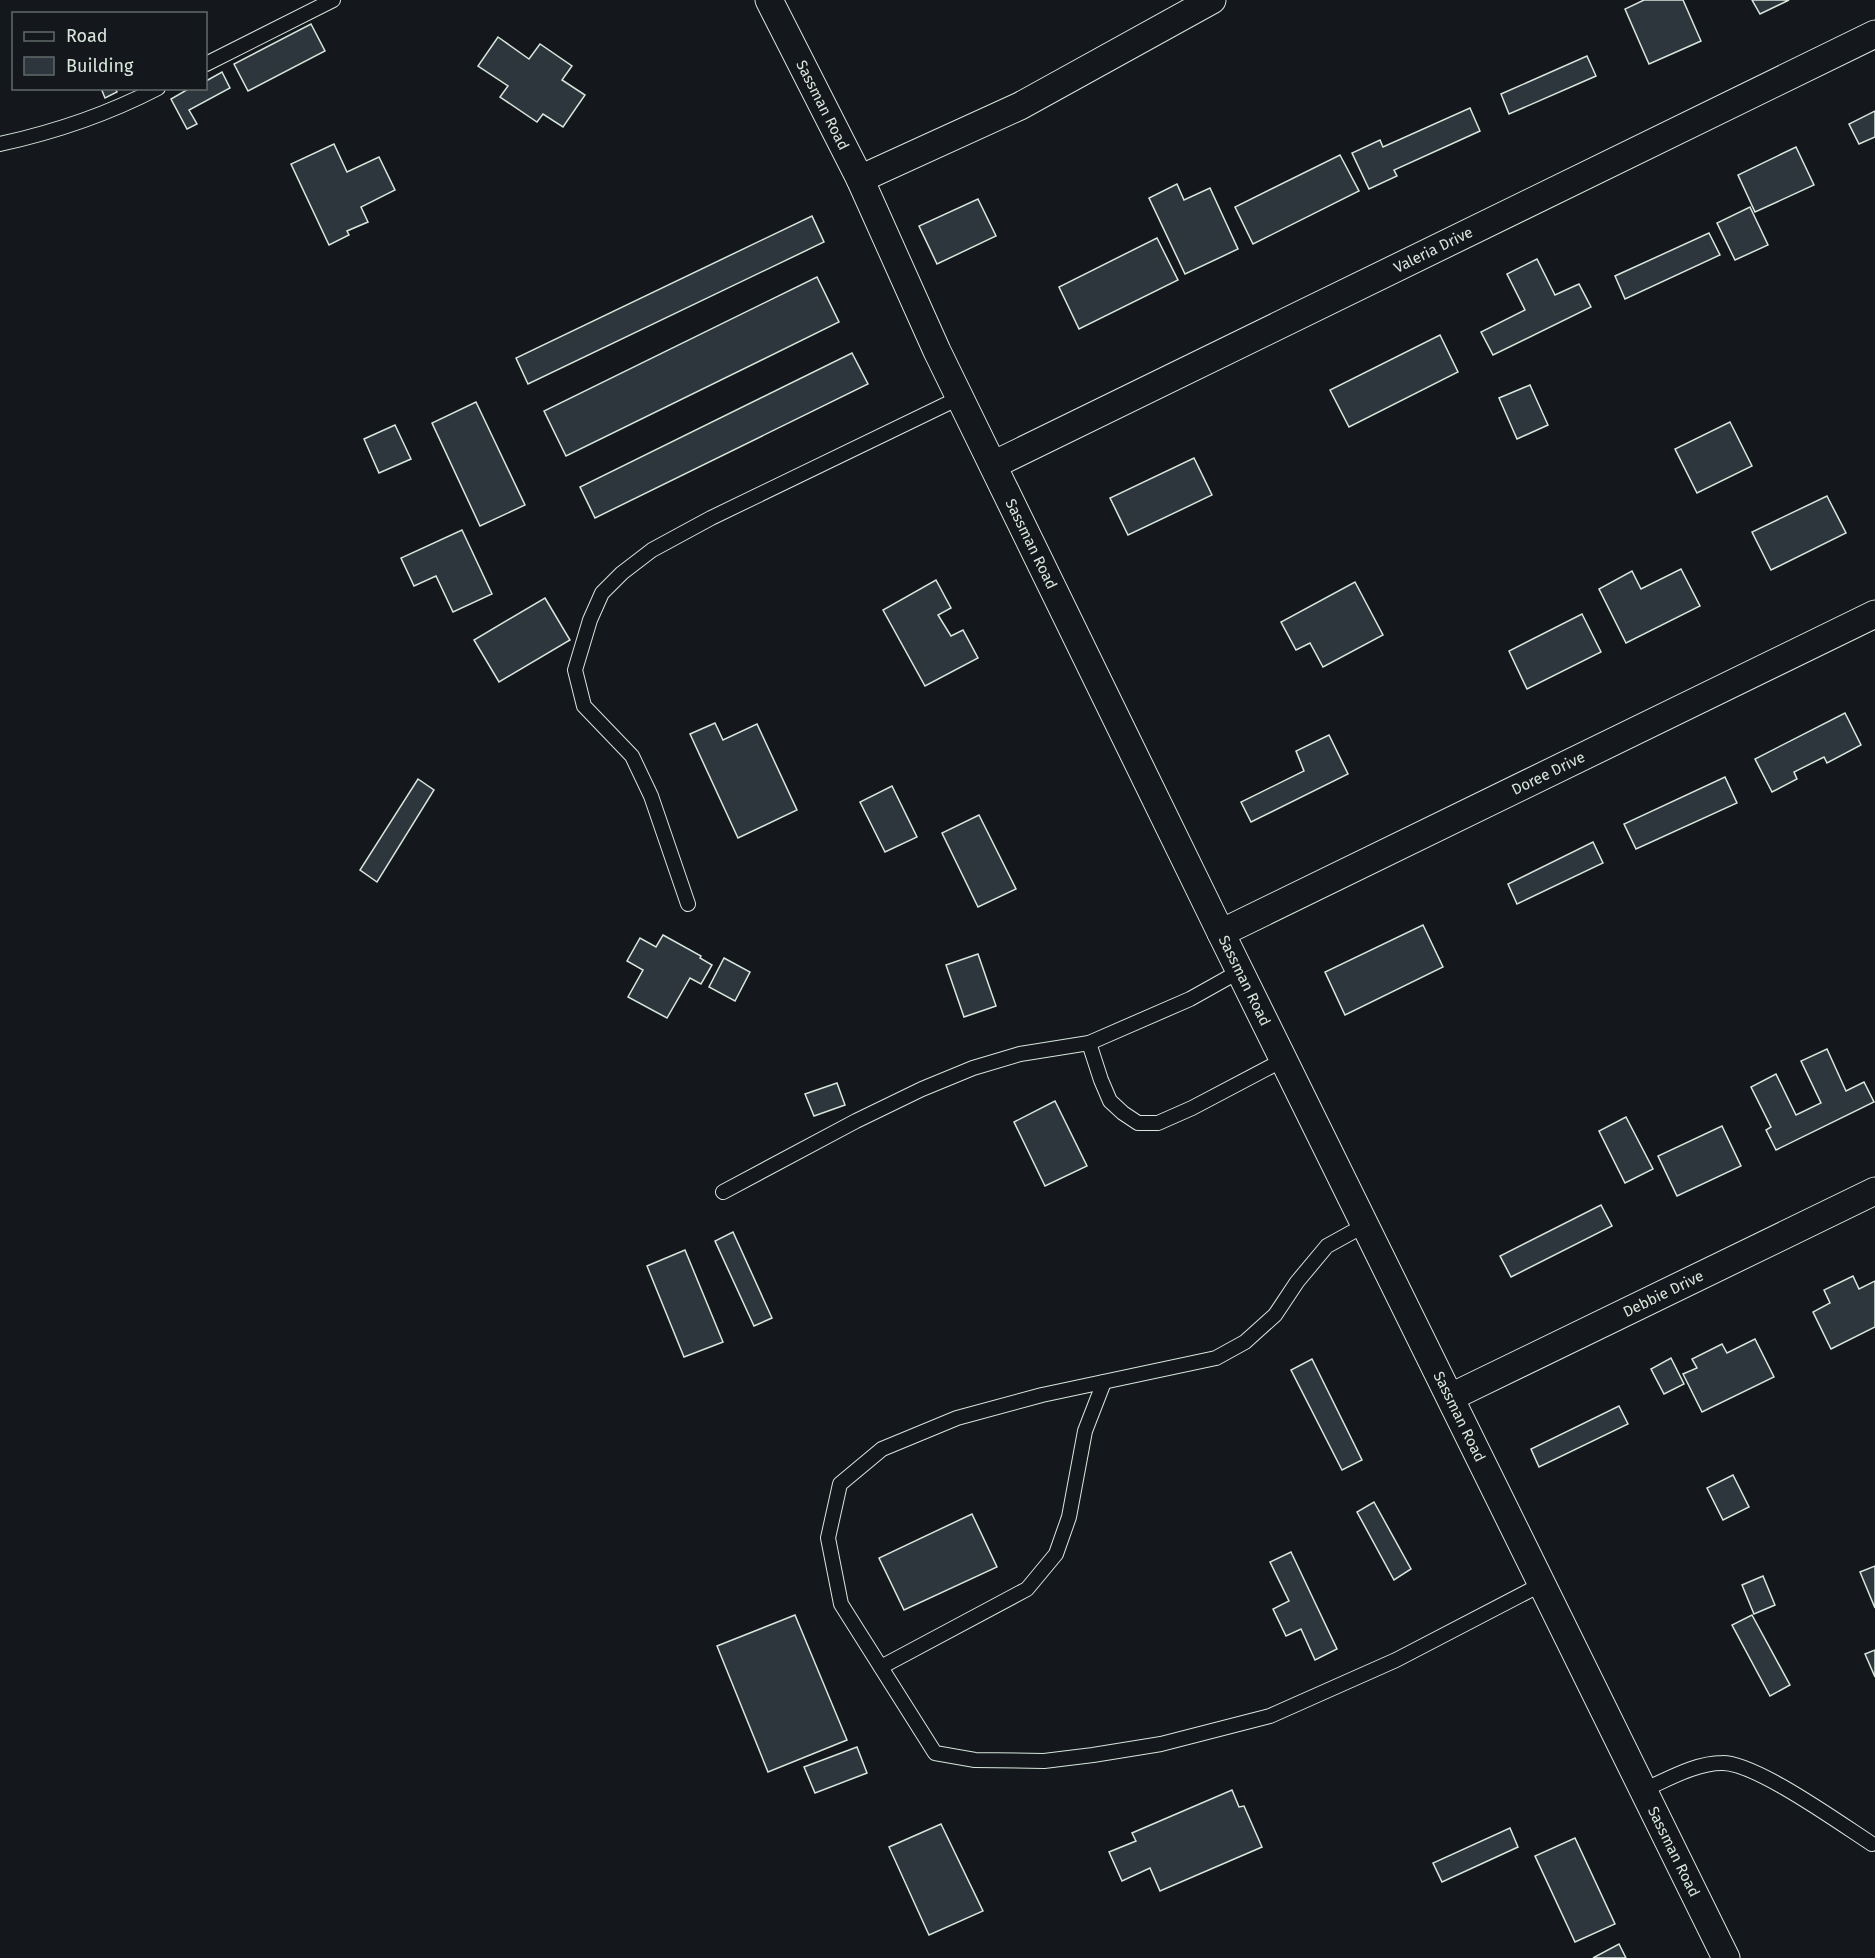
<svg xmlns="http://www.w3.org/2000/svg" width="1875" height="1958" viewBox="0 0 1875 1958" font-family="'Fira Sans',sans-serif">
  <rect width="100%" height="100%" fill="#14181c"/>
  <g fill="#2c363c" stroke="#d8e6dc" stroke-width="1.5">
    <path d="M1644,0H1683L1701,41L1649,64L1625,9Z"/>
    <path d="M1752,0H1789L1760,14Z"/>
    <path d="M311,24L325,51L248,91L234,64Z"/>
    <path d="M498,37L529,59L540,44L572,66L562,80L585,95L563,127L543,114L537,122L500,97L508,86L478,66Z"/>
    <path d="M1587,56L1596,76L1509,114L1501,94Z"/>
    <path d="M222,72L230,88L189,110L197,124L187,129L171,99L190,88H206V81Z"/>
    <path d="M101,88H115L117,92L105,98Z"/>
    <path d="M1470,108L1480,131L1394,170L1397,176L1369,189L1352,153L1380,140L1383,147Z"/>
    <path d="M1875,111V137L1859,144L1849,124Z"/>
    <path d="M334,144L347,172L379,157L395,190L361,207L368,222L347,231L349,235L329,245L291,164Z"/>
    <path d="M1796,147L1814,185L1755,212L1738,175Z"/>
    <path d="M1340,155L1359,191L1253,244L1235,207Z"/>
    <path d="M1177,184L1184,200L1210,188L1238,249L1185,274L1149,198Z"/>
    <path d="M978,199L996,236L937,264L919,226Z"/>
    <path d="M1750,207L1768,245L1735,260L1717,223Z"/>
    <path d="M812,216L824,242L528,384L516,358Z"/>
    <path d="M1709,233L1720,255L1625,299L1615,276Z"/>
    <path d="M1157,238L1178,280L1079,329L1059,287Z"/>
    <path d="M1537,259L1555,295L1579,284L1591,307L1493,355L1481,332L1525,310L1507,274Z"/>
    <path d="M817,277L839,322L566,456L544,411Z"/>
    <path d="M1440,335L1458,372L1349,427L1330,390Z"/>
    <path d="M852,353L868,384L595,518L580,487Z"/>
    <path d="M1530,385L1548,425L1517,439L1499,398Z"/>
    <path d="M476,402L525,505L480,526L432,423Z"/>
    <path d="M1730,422L1752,466L1697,493L1675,449Z"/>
    <path d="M395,425L411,459L379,473L364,439Z"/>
    <path d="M1194,458L1212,495L1128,535L1110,498Z"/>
    <path d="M1827,496L1846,533L1771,570L1752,532Z"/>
    <path d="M462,530L492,594L453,612L436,576L414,586L401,558Z"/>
    <path d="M1681,569L1700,606L1626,643L1599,589L1632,571L1641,589Z"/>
    <path d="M936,580L951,608L938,615L951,636L963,630L978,658L925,686L883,610Z"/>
    <path d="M1355,582L1383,635L1323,667L1310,643L1296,650L1281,622Z"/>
    <path d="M545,598L570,640L499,682L474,640Z"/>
    <path d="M1582,614L1601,652L1527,689L1509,651Z"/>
    <path d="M1845,713L1861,745L1827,763L1824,757L1794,772L1797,779L1772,792L1755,759Z"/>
    <path d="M715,723L723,740L757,724L797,810L738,838L690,734Z"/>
    <path d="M1329,735L1348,774L1251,822L1241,802L1304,771L1296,751Z"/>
    <path d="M1725,777L1737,803L1636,849L1624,824Z"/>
    <path d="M418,779L434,790L377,882L360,870Z"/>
    <path d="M892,786L917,837L885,852L860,802Z"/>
    <path d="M979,815L1016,889L978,907L942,833Z"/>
    <path d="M1593,842L1603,863L1517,904L1508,884Z"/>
    <path d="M1423,925L1443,967L1345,1015L1325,972Z"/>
    <path d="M663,935L701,956L700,958L712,965L701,984L690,978L667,1018L628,997L643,970L627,961L640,938L656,947Z"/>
    <path d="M978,954L996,1006L964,1017L946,965Z"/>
    <path d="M724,958L750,972L735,1001L709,987Z"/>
    <path d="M1827,1049L1846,1091L1864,1082L1874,1102L1776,1150L1766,1130L1771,1127L1751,1087L1776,1074L1796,1115L1821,1103L1801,1061Z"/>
    <path d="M837,1083L845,1105L814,1116L805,1094Z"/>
    <path d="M1055,1101L1087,1166L1045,1186L1014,1122Z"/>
    <path d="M1626,1117L1653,1169L1625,1183L1599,1131Z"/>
    <path d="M1722,1126L1741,1166L1677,1196L1658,1156Z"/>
    <path d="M1601,1205L1612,1226L1511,1277L1500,1256Z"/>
    <path d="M733,1232L772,1318L754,1326L715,1241Z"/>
    <path d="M685,1250L723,1342L684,1357L647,1266Z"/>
    <path d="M1853,1276L1859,1289L1875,1281V1327L1831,1349L1813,1312L1830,1303L1824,1290Z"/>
    <path d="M1755,1339L1774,1377L1702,1412L1683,1374L1697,1368L1692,1359L1722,1344L1727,1353Z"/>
    <path d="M1671,1358L1684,1384L1664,1394L1651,1369Z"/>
    <path d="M1312,1359L1362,1460L1342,1470L1291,1370Z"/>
    <path d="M1619,1406L1628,1424L1539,1467L1531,1449Z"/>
    <path d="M1733,1475L1749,1507L1723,1520L1707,1488Z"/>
    <path d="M1374,1502L1411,1569L1394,1580L1357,1512Z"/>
    <path d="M972,1514L997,1567L904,1610L879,1558Z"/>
    <path d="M1291,1552L1337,1649L1315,1660L1301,1629L1286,1636L1273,1609L1289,1601L1270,1562Z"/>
    <path d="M1875,1566V1608L1860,1572Z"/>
    <path d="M1763,1576L1775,1605L1754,1614L1742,1585Z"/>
    <path d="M795,1615L847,1740L768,1772L717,1646Z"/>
    <path d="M1752,1615L1790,1685L1770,1696L1732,1625Z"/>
    <path d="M1875,1650V1677L1865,1654Z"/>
    <path d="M857,1747L867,1773L815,1793L804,1767Z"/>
    <path d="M1232,1790L1239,1807L1244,1806L1262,1847L1160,1891L1150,1868L1122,1881L1109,1852L1136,1841L1132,1833Z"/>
    <path d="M941,1824L983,1911L929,1935L889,1847Z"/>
    <path d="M1510,1828L1518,1847L1442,1882L1433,1863Z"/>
    <path d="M1575,1838L1615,1924L1575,1942L1535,1856Z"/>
    <path d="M1619,1944L1626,1958H1593Z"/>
  </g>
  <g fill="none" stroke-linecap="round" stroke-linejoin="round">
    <defs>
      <g id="lane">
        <path d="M206,64L333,0"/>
        <path d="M0,144C55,132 108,114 158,88"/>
        <path d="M688,904L651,796L632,756L584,706L575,670L590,620L602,593L622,573L652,550L711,518L959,398"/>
        <path d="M1089,1043L1101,1080L1110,1101L1123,1113L1138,1123H1158L1192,1108L1283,1060"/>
        <path d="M723,1192L856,1121L922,1089L973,1068L1020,1054L1089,1043L1190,999L1240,971"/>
        <path d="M1365,1225L1327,1246L1297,1282L1275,1315L1245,1342L1216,1358L1042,1395L957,1418L882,1449L840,1484L828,1538L841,1604L935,1753L975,1760L1044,1761L1093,1755L1161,1744L1270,1716L1396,1660L1542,1584"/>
        <path d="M881,1667L1027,1589L1056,1554L1069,1517L1085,1431L1104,1382"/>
        <path d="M1643,1790C1667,1780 1695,1763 1722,1763C1755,1762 1841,1824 1872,1844"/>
      </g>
      <g id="street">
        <path id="s1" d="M769,0L860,179L937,351L1221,933L1726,1958"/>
        <path d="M860,179L1020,106L1212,0"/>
        <path id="s2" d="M993,465L1875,34"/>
        <path id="s3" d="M1221,933L1875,614"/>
        <path id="s4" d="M1451,1397L1875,1191"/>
      </g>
    </defs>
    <use href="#lane" stroke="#d8e6dc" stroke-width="16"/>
    <use href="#street" stroke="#d8e6dc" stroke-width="29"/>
    <use href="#lane" stroke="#14181c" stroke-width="14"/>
    <use href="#street" stroke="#14181c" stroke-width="27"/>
  </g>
  <g text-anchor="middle" stroke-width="4.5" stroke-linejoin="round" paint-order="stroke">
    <g font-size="15" fill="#d8e6dc" stroke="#14181c">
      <text dy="5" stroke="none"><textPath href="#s1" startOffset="118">Sassman Road</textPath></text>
      <text dy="5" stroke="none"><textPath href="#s2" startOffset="490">Valeria Drive</textPath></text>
      <text dy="5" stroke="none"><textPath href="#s1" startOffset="604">Sassman Road</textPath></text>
      <text dy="5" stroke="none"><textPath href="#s3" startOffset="364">Doree Drive</textPath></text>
      <text dy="5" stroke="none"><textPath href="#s1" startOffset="1090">Sassman Road</textPath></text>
      <text dy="5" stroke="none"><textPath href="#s4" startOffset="236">Debbie Drive</textPath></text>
      <text dy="5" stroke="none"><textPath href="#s1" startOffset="1576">Sassman Road</textPath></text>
      <text dy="5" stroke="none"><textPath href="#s1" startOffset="2061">Sassman Road</textPath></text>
    </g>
  </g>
  <rect x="12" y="12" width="195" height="78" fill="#14181c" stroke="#626a69" stroke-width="1.5"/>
  <rect x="24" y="32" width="30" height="9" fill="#14181c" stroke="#626a69" stroke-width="1.5"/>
  <text x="66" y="42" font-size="18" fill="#d8e6dc">Road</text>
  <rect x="24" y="57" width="30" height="18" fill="#2c363c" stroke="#626a69" stroke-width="1.5"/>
  <text x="66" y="72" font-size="18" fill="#d8e6dc">Building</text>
</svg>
